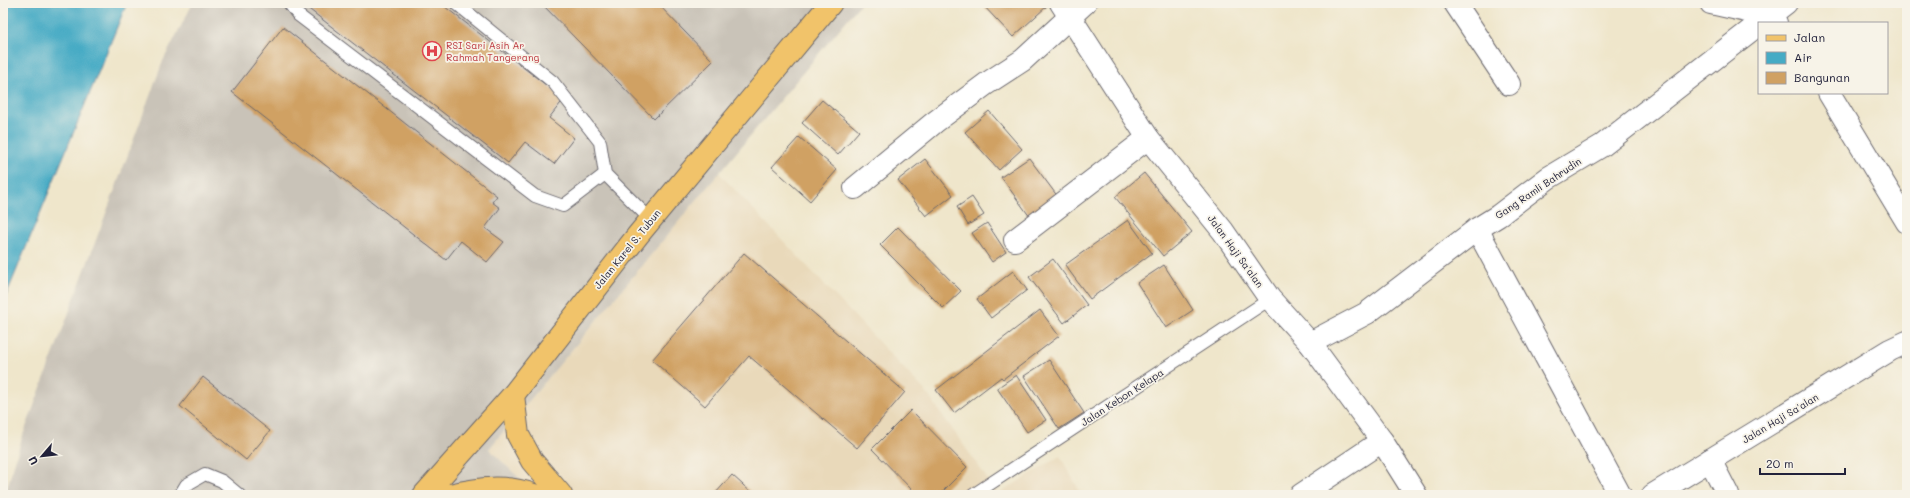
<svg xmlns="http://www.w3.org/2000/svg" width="1910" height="498" viewBox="0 0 1910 498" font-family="Mali,sans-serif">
  <rect width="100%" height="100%" fill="#f7f3e8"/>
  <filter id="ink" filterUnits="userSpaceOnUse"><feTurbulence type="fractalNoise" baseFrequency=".025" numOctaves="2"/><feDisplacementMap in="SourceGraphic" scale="8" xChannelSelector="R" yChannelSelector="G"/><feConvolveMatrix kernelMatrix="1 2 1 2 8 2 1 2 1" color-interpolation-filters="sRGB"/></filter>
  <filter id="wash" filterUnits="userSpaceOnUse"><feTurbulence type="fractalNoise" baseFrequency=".012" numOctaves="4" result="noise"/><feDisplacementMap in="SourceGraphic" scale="16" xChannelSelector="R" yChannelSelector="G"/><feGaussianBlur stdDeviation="0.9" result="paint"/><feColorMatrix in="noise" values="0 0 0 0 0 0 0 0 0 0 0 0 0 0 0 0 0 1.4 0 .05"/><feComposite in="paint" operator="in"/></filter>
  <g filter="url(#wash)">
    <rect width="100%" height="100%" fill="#efe6cb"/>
    <path fill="#e9d9ba" d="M719,173L926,392L998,494L1060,456L1082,495H537L489,449Z"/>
    <path fill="#c9c3b8" d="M193,3H861L489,449L537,495H5L22,438L163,61Z"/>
    <path fill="#46abc5" stroke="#346680" d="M3,3H127L3,303Z"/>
    <g id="blocks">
      <g fill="#d0a163">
        <path d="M301,3H440L564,99L549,118L574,138L554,164L525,142L508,163Z"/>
        <path d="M541,3H657L713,61L654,119Z"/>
        <path d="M981,3H1045L1047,6L1013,37Z"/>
        <path d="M283,27L497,196L492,202L500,208L485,228L504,242L487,262L461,241L446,260L232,92Z"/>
        <path d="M822,100L859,131L838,155L802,123Z"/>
        <path d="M989,111L1022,149L999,170L965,132Z"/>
        <path d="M799,137L837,170L810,201L772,167Z"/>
        <path d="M1029,158L1058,197L1030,217L1001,177Z"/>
        <path d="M925,159L953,195L926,216L898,180Z"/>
        <path d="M1144,173L1192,232L1163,256L1115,197Z"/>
        <path d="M972,197L984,215L968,225L957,207Z"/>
        <path d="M1128,220L1152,253L1090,299L1065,265Z"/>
        <path d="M987,223L1006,252L992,262L972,233Z"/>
        <path d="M898,227L961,291L943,308L880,245Z"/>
        <path d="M744,253L905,392L857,448L749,356L705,406L652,360Z"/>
        <path d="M1053,259L1087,305L1064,323L1029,277Z"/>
        <path d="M1164,265L1193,310L1166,328L1137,283Z"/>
        <path d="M1013,271L1027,290L991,318L977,299Z"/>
        <path d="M1040,310L1059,336L1003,379L1001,377L954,413L936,390Z"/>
        <path d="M1049,360L1084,413L1059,429L1024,376Z"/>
        <path d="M1016,375L1046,420L1027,432L997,388Z"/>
        <path d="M203,377L270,431L246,460L180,406Z"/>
        <path d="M911,410L967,467L939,495H917L872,449Z"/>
        <path d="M732,475L754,495H714Z"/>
      </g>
    </g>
  </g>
  <g filter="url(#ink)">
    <use href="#blocks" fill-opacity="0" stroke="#6a676d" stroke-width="1"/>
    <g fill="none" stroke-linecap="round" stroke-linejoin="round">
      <defs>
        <g id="service">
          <path d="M289,3L298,15L535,196L563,206L605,174"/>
          <path d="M456,3L553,82L600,142L605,174L651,220"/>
          <path d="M180,495L186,485L205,474L222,481L239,495"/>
          <path d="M973,495L1270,299"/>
        </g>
        <g id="minor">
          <path d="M1061,3L1148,138L1223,231L1270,299L1310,343L1382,441L1416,495"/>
          <path d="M1455,3L1509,84"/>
          <path d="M1711,3L1769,16L1776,23"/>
          <path d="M1760,23L1786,3"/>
          <path d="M1829,93L1907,222"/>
          <path d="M855,188L935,122L986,84L1023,60L1085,3"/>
          <path d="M1477,229L1620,495"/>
          <path d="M1015,240L1148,138"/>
          <path d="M1310,343L1367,313L1477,229L1498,216L1548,178L1603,145L1759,24"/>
          <path d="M1710,460L1728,495"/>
          <path d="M1301,495L1382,441"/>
          <path d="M1653,495L1890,350L1907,342"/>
        </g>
        <g id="primary">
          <path d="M513,395L518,435L532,461L561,495"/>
          <path d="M424,495L513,395L638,235L831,3"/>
          <path d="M450,495C479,488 506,485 534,495"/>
        </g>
      </defs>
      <use href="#service" stroke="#6a676d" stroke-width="14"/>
      <use href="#minor" stroke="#6a676d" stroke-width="24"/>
      <use href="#primary" stroke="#6a676d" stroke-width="24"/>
      <use href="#service" stroke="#fff" stroke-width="12"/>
      <use href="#minor" stroke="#fff" stroke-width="22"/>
      <use href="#primary" stroke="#f1c36a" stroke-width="22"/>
    </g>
  </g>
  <defs>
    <symbol id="hospital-ring" viewBox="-11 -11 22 22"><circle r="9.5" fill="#f7f3e8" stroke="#e0444e" stroke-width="1.5"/><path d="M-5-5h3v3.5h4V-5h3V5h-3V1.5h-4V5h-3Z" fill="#e0444e"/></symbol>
  </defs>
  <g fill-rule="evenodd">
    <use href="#hospital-ring" x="421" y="40" width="22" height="22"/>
  </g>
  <g text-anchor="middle" stroke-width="3.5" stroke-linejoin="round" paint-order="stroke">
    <g font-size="10" fill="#be3a42" stroke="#f7f3e8" text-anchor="start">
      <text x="446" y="49">RSI Sari Asih Ar<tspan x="446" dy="12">Rahmah Tangerang</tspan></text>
    </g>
    <g font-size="10" fill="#22223b" stroke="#f7f3e8">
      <text transform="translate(1538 188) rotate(-34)" y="4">Gang Ramli Bahrudin</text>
      <text transform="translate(627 249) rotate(-51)" y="4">Jalan Karel S. Tubun</text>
      <text transform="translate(1236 251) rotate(54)" y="4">Jalan Haji Sa'alan</text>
      <text transform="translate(1122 397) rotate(-33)" y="4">Jalan Kebon Kelapa</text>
      <text transform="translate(1780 418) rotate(-31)" y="4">Jalan Haji Sa'alan</text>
    </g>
  </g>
  <rect width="1910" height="498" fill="none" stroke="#f7f3e8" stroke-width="16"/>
  <rect x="1758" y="22" width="130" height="72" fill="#f7f3e8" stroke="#a29fa3"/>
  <rect x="1766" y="35" width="20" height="6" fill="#f1c36a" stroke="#a29fa3"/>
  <text x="1794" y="42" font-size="12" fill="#22223b">Jalan</text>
  <rect x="1766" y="52" width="20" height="12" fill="#46abc5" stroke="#a29fa3"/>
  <text x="1794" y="62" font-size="12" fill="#22223b">Air</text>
  <rect x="1766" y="72" width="20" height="12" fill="#d0a163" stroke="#a29fa3"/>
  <text x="1794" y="82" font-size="12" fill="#22223b">Bangunan</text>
  <g transform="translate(42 456) rotate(242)" stroke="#f7f3e8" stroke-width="3" paint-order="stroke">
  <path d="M0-3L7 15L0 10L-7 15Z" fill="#22223b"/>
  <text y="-6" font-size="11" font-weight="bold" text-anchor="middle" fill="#22223b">U</text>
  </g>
  <path d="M1760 468v6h85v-6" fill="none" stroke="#22223b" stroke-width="2"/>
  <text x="1766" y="468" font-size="12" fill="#22223b" stroke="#f7f3e8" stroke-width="3" paint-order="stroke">20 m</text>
</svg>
